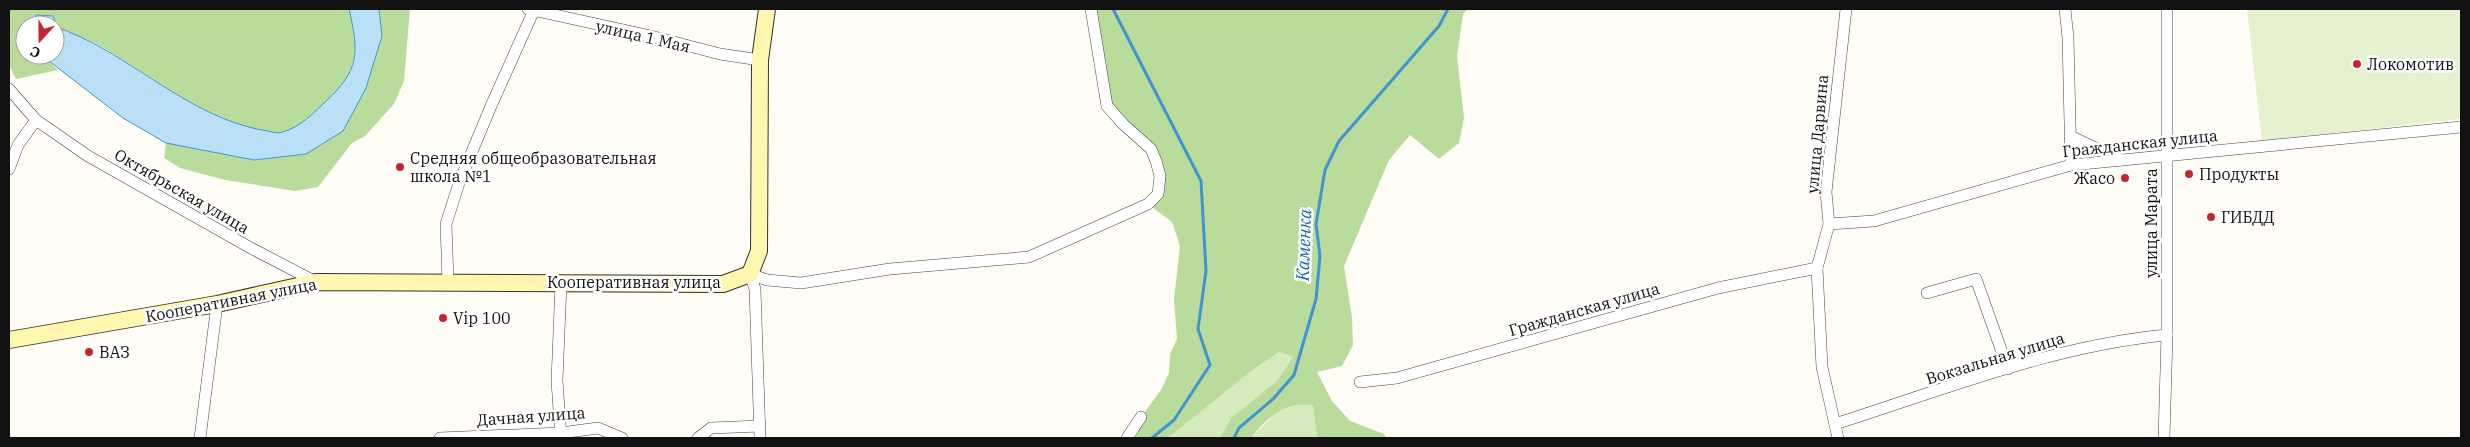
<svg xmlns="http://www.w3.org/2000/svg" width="2470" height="447" viewBox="0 0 2470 447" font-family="'IBM Plex Serif',serif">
  <rect width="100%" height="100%" fill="#fffdf5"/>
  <g fill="#d5ebbd">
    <path d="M1279,352L1293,357L1277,381L1231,418L1220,438H1168L1254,369Z"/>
    <path d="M1300,402L1313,404L1317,438H1251L1278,411Z"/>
  </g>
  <g fill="#b9dc9c">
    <path d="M9,9H349C359,50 359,71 327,101C316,110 295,132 281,133C229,137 147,73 102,47C87,39 72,33 57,27L53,16L36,15L30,25H25V55H41L58,70L16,79L9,65Z"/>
    <path d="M379,9H410L404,81L394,104L365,136L352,143L318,187L295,191L225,180L180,168L164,158L166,143L254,160L306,154L343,131L366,88L382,36Z"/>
    <path d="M1091,9H1468L1463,14L1457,56L1464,118L1459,143L1439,159L1410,135L1389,160L1344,266L1352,318L1353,345L1342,366L1317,372L1332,401L1350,421L1384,434L1386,438H1317L1313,405C1286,400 1267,418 1251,438H1220L1231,418L1277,381L1293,357L1279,352L1254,369L1168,438H1135L1142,424L1141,417L1161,390L1169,373L1170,354L1177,339L1174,299L1180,246L1172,222L1148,204L1158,194L1156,161L1107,106Z"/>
  </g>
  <path fill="#e6f2cf" d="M2247,9H2461V119L2262,141Z"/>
  <path fill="#b9e0f7" stroke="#3f96cf" d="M349,9H379L382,36L366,88L343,131L306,154L254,160L166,143L123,118L41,55H55V25H30L36,15L53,16L57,27C72,33 88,40 102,48C155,78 206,122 268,131C272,132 279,134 283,132C300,127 314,113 326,101C360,70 359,52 349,9Z"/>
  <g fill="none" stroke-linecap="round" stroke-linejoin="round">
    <g stroke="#3f96cf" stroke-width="3">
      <path d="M1113,9L1201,181L1206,271L1198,329L1210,365L1174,420L1152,438"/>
      <path d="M1234,438L1239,428L1273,399L1294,375L1316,299L1320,256L1316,224L1325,170L1339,141L1439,26L1448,9"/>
    </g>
    <defs>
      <g id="street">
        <path d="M528,9L651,36L720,54L760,60"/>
        <path d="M2065,9L2068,38L2071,165"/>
        <path d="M9,89L36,120L88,156L249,247L316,282"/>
        <path d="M2070,136L2121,160"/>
        <path d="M9,169L18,145L36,120"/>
        <path d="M1829,224L1874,221L2071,165L2461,127"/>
        <path d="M750,274L767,280L801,283L890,269L1029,257L1148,204L1158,194L1160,176L1156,161L1151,149L1123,124L1107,106L1091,9"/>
        <path d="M750,274L755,289L760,438"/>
        <path d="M448,281L446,224L459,183L491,106L534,10"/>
        <path d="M561,283L557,381L561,438"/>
        <path d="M1927,293L1976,279L2008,369"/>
        <path d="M1360,382L1397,378L1718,288L1817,268"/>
        <path d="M1835,424C1942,390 2055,345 2167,335"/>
        <path d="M200,438L217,304"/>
        <path d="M440,438L561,433L598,428L622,438"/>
        <path d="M698,438L711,428L760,426"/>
        <path d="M1127,438L1141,417"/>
        <path d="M1838,438L1822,367L1817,268L1829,224L1826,192L1846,9"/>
        <path d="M2164,438L2167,335V9"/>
      </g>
      <path id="secondary" d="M9,340L217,304L316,282L723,284L750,274L759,251L760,60L767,9"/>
    </defs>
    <use href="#street" stroke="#444" stroke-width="12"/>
    <use href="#secondary" stroke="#333" stroke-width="18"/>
    <use href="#street" stroke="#fff" stroke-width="11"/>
    <use href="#secondary" stroke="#fff6b0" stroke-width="16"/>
  </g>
  <g fill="#c4262e" stroke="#fff" stroke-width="2">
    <circle cx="2357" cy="64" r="5"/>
    <circle cx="400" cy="167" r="5"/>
    <circle cx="2189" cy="174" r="5"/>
    <circle cx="2125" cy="178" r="5"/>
    <circle cx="2211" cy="217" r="5"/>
    <circle cx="443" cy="318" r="5"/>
    <circle cx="89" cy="352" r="5"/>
  </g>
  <g text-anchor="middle" stroke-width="5" stroke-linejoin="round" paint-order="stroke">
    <g font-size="16" fill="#111" stroke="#fff">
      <text transform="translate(643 36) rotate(13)" y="6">улица 1 Мая</text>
      <text transform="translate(1817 134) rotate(-85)" y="6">улица Дарвина</text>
      <text transform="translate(2140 143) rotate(-6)" y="6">Гражданская улица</text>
      <text transform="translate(182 191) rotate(30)" y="6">Октябрьская улица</text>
      <text transform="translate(2151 223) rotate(-90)" y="6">улица Марата</text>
      <text x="634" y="288">Кооперативная улица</text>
      <text transform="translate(231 300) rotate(-11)" y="6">Кооперативная улица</text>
      <text transform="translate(1584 309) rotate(-16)" y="6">Гражданская улица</text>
      <text transform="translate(1995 358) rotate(-17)" y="6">Вокзальная улица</text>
      <text transform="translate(531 416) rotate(-4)" y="6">Дачная улица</text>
    </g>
    <g font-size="16" fill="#111" stroke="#fff" text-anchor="start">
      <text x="2367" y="70">Локомотив</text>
      <text x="410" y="164">Средняя общеобразовательная<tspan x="410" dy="18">школа №1</tspan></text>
      <text x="2199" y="180">Продукты</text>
      <text x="2115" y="184" text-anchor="end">Жасо</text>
      <text x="2221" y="223">ГИБДД</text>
      <text x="453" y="324">Vip 100</text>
      <text x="99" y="358">ВАЗ</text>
    </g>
    <g font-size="18" font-style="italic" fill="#1768a6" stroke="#fff">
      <text transform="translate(1304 245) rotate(-88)" y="6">Каменка</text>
    </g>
  </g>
  <rect width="2470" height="447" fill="none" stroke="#111111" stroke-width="20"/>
  <g transform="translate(40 40) rotate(201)"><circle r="24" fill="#ffffff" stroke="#a0a0a0"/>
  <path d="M0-4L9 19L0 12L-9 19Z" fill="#c4262e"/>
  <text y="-8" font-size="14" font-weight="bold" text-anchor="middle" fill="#111111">С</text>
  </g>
</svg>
